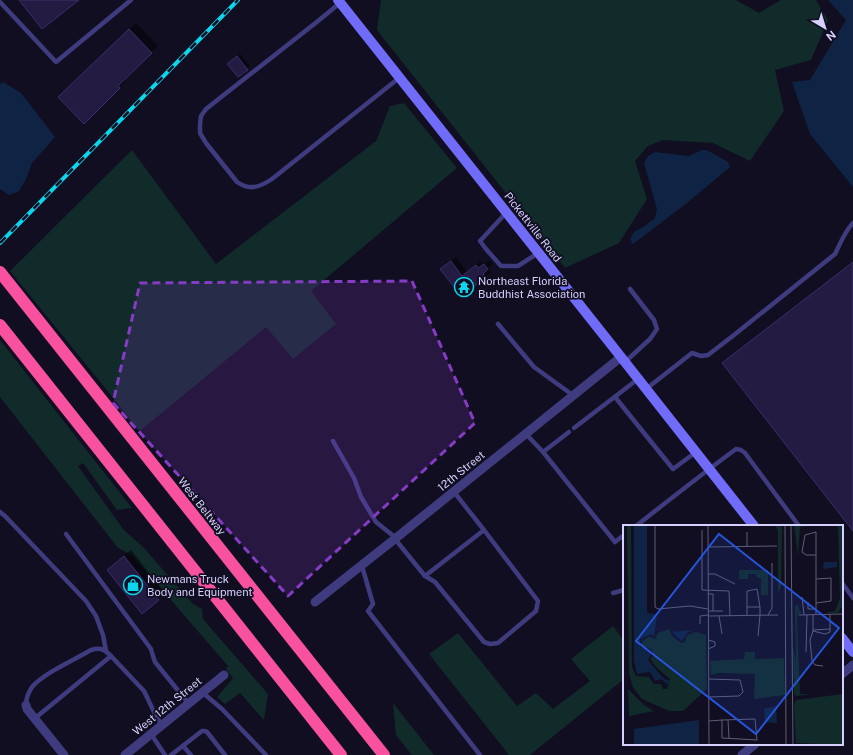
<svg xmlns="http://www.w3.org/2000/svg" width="853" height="755" viewBox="0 0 853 755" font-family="'Public Sans',sans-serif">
  <rect width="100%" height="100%" fill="#110e21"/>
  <g fill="#112a2a">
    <path d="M381,0H736L759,13L781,0H816L828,20L811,60L775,70L784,111L750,161L713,143L663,140L648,146L635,161L647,199L619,243L565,268L377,30Z"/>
    <path d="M404,103L457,168L311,291L336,324L293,359L266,327L140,431L10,271L132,150L216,264L376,141L390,106Z"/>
    <path d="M0,340L132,508L117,510L83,463L78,466L123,529L144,548L193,604L202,609L203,619L268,694L264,720L240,693L225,704L217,697L233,678L226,669L228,666L132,555L118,548L0,397Z"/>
    <path d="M613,626L624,641V679L530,755H509L429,654L458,633L517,706L536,693L553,709L590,681L571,659Z"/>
    <path d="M393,703L434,755H412L396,735Z"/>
  </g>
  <g fill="#0f2344">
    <path d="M828,0H853V187L810,134L792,82L810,80L846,20Z"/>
    <path d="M3,82L21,93L55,137L32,163L26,179L19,191L9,195L0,189V84Z"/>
    <path d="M702,150H707L728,162L730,167L687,203L633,244L630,239L634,232L645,226L655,218L657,209L644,163L648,156L655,152L689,156Z"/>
  </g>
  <g fill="#0007">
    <path d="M136,23L158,46L124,79L126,81L84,122L59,97Z"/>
    <path d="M240,54L250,66L247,69L232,61Z"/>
    <path d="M456,257L467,272L481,261L483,264L489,260L493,264L488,269L490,272L485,277L461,295L446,265Z"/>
    <path d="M131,550L165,593L159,599L142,612L109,570L115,563Z"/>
  </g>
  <g fill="#231b41" stroke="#3b2e6c">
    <path d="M19,0H79L42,29Z"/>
    <path d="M129,29L152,53L118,86L120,88L84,124L58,97Z"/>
    <path d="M237,56L248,70L238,77L227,64Z"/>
    <path d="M451,261L462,276L476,265L478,268L484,264L488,269L483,274L486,277L461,296L440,269Z"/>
    <path d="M853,262V531L722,363Z"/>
    <path d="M124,556L159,600L142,614L107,570Z"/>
  </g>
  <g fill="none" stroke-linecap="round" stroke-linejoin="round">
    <g stroke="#3e3b7e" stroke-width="4.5">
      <path d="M0,2L56,62L131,0"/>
      <path d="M340,3L318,21L206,109L201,116L200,124V133L206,143L237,182C250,191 260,187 272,179L399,78"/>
      <path d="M506,213L480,241L486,249L501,266H518L538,253"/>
      <path d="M498,324L534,367L574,396"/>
      <path d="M625,362L650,339L657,329L654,320L630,289"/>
      <path d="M646,389L692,353L701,356L708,355L734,335L835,254C840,244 845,231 853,223"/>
      <path d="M615,397L673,469L696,452"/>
      <path d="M574,428L638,379"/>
      <path d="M526,434L543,452L615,542L624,535"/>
      <path d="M333,441L354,478L361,497L376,522L396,538"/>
      <path d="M543,452L569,432"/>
      <path d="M0,512L5,516L86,601L96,616L103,635L106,651"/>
      <path d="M636,526C669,500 702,474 736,449L741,450L745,453L799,526"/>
      <path d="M66,534L151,649L153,656L155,662L189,704"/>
      <path d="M395,539L425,576L484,530L454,492"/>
      <path d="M362,566L373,604L368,611L480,755"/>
      <path d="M425,576L435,582L484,642L490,644L498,643L536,611L538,601L484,530"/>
      <path d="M842,583L853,598"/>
      <path d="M613,593L624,590"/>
      <path d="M203,693L222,709L266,755"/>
      <path d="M26,705C26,698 28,693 32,687C44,673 74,660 91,650C100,647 104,649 111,656L144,691L156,716L162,725"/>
      <path d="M34,719L111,656"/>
      <path d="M151,734L165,755"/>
      <path d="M183,746L191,755"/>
      <path d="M171,755L202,731H205L207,732L225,755"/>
    </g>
    <g stroke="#3e3b7e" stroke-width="9">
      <path d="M315,602L396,538L621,357"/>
      <path d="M842,674L853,665"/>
      <path d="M26,705L27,709L64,755"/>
      <path d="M125,755L224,675"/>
      <path d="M742,755L755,744"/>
    </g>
    <g stroke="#706cf8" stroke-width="10">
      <path d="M338,0L621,357L754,526"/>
      <path d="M842,638L853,652"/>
    </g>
    <g stroke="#f751a0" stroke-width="12">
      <path d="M0,272L384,755"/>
      <path d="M0,325L341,755"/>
    </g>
    <defs>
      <path id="rail" d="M0,243L238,0"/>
    </defs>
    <use href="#rail" stroke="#0bd6ee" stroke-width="4"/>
    <use href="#rail" stroke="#110e21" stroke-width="2.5" stroke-dasharray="8" stroke-linecap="butt"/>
  </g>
  <path fill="#843cc5" fill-opacity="0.2" stroke="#843cc5" stroke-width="3" stroke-dasharray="8 5" stroke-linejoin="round" d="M412,281L475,423L288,596L113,403L140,283Z"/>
  <defs>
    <symbol id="temple-ring" viewBox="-11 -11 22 22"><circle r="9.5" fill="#110e21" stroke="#0bd6ee" stroke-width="1.5"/><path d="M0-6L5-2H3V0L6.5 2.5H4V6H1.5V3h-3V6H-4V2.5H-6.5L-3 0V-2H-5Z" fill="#0bd6ee"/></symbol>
    <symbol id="shop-ring" viewBox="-11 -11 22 22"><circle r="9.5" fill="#110e21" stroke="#0bd6ee" stroke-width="1.5"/><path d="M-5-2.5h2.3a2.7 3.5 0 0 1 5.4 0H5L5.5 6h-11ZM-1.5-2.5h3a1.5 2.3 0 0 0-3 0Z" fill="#0bd6ee"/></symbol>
  </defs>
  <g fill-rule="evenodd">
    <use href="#temple-ring" x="453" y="276" width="22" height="22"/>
    <use href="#shop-ring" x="122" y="574" width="22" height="22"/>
  </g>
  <g text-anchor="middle" stroke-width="3.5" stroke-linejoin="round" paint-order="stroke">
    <g font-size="11" fill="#d5d0fd" stroke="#110e21">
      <text transform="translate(533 227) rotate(52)" y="4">Pickettville Road</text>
      <text transform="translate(461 471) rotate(-39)" y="4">12th Street</text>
      <text transform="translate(202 506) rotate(52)" y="4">West Beltway</text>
      <text transform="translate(167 706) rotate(-39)" y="4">West 12th Street</text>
    </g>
    <g font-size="11" fill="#d5d0fd" stroke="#110e21" text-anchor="start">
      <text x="478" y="285">Northeast Florida<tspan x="478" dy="13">Buddhist Association</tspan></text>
      <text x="147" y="583">Newmans Truck<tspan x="147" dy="13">Body and Equipment</tspan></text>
    </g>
  </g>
  <g transform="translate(623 525)">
    <rect width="220" height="220" fill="#110e21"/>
    <path d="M4,0H8L9,142L13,151L26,152L31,159H38L40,164H44L47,154L33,142L27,134L31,130L28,124L19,121V116L26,112L32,114L35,108L46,104L49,111L58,118L62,117L64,110L73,107L83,110L84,164L60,186H46L19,174L10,162L6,149ZM152,0L159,2L158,62L155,67V6ZM171,0H195L177,2L175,31ZM202,0H219L220,80L215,88H201L212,86L217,73L215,1ZM116,45H145V70H138V53H134L133,49H125V54H116ZM175,79L176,85L179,87L174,91L177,169H188L173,171L171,168L170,123L173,135L172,82ZM122,127H132V134L161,133L162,170L131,174L132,149L96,148L88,150L87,136L121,134ZM5,164L21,180L31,186L6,191ZM220,169V220L173,218L171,179L173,175Z" fill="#112a2a"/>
    <path d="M11,0H24V88L34,89L31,111L28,109L17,114V122L26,125L28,130L25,135L41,154L46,155L45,160L38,154L32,156L27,147L14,149L11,136ZM201,37H214V42L200,44ZM71,105L64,108L59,116L49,107ZM153,181L154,198L142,197L141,184ZM76,195V220H11V204Z" fill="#0f2344"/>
    <path fill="none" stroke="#5f5c79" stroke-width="1" d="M32,0V82L35,84L67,81L85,84M85,0L86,220M162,0L163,220M168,0L170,220M220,0V18M79,5V65L106,66L107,91M124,21V7M85,22L154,21M85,49H92L112,59M193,54V7L182,10L179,27L183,30H193M85,69H90V86M179,72L181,90M185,77V84H193M124,82V66L134,64L137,82M85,86H100M190,89V106L202,109L207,107V89M193,89V54L208,53V76L193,78M124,90V82H137V90M145,90L149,83V38M176,90L220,89M85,91L155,90M96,91L99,109M77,99V91L85,90M190,105L207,104M190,106L187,115L189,136L192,140L200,141M135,111L137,90M85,115L92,117V121L85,124M183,127L184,90M86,154L117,155L120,167L116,171L86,172M105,195L106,213M86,196L99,195L132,194L134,215L99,213V195"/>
    <path fill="#2654da" fill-opacity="0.15" stroke="#2654da" stroke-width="2" d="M96,9L216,103L133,209L13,116Z"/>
    <rect width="220" height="220" fill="none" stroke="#d5d0fd" stroke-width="2"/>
  </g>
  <g transform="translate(825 28) rotate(142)" stroke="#110e21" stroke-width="3" paint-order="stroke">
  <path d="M0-3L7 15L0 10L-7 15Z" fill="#d5d0fd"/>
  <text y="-6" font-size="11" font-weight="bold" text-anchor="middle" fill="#d5d0fd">N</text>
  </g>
</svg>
